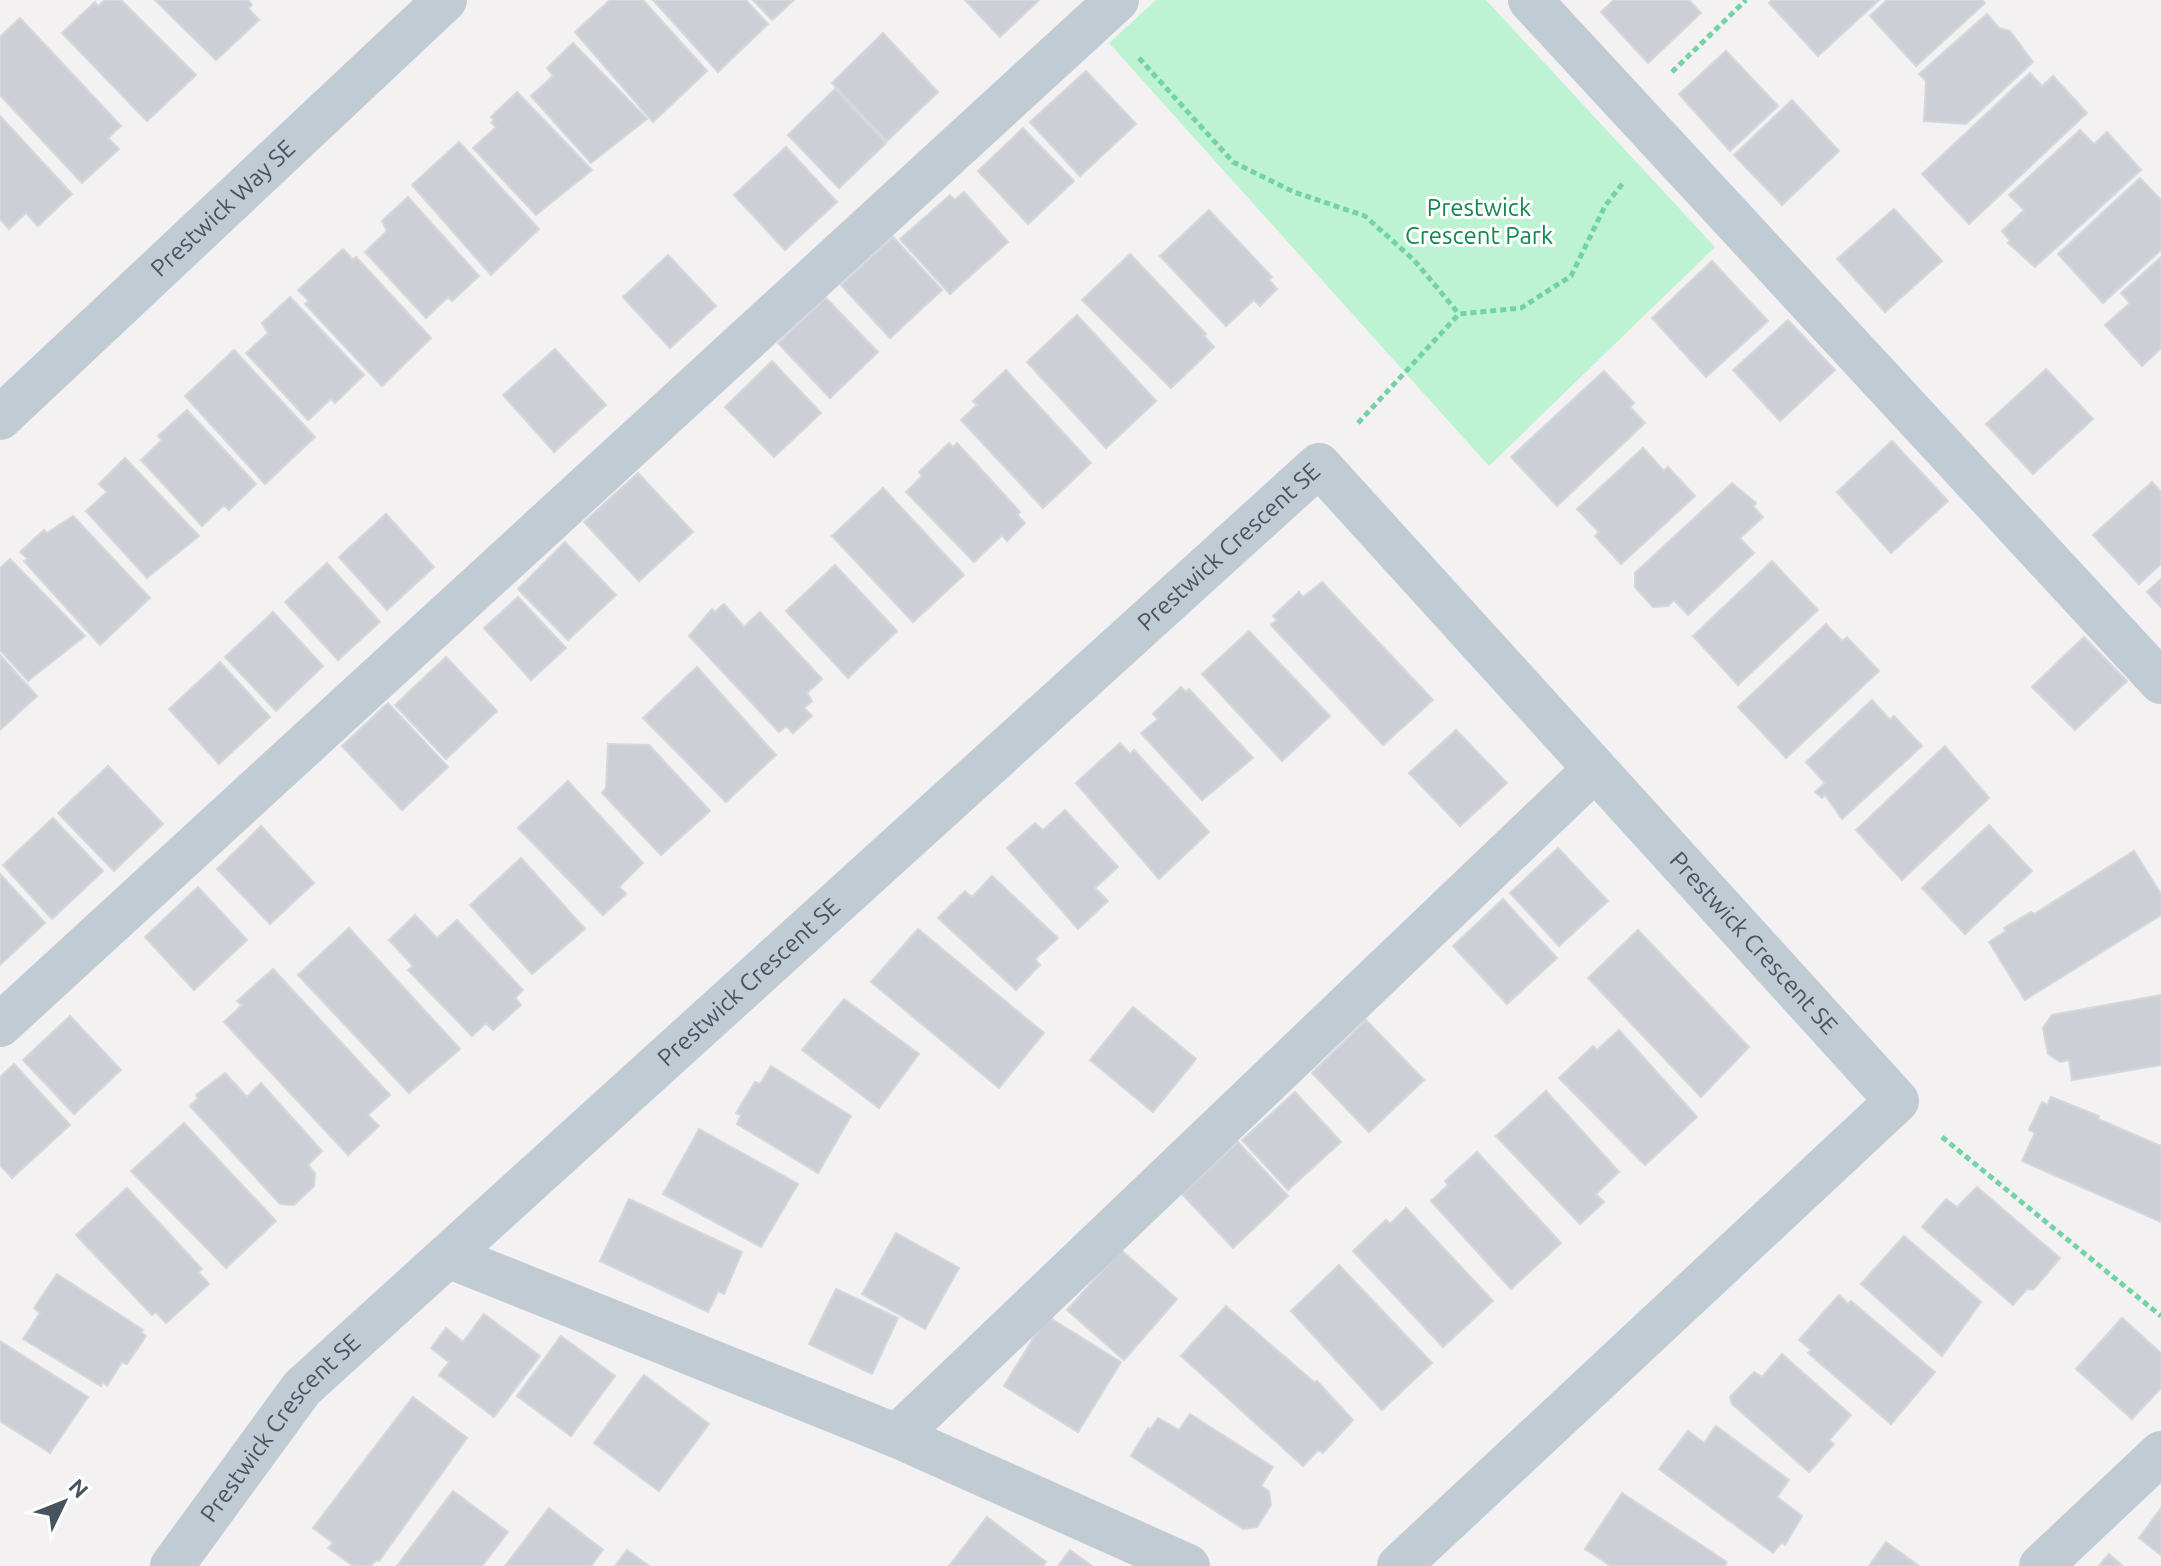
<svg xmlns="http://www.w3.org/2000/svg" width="2161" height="1566" viewBox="0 0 2161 1566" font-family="Ubuntu,sans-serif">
  <rect width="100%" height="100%" fill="#f3f1f1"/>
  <path fill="#bdf3d2" d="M1156,0H1486L1715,247L1489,466L1109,43Z"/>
  <g fill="#ccd0d6" stroke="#d4d7dc" stroke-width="2">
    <path d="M105,0H121L196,75L147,121L62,33L95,2L98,6Z"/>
    <path d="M155,0H248L252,5L248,8L259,20L216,60Z"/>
    <path d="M610,0H643L707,71L653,122L575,32Z"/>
    <path d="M653,0H746L768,24L718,72Z"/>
    <path d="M753,0H794L772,20Z"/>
    <path d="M965,0H1039L1000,37Z"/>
    <path d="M1614,0H1689L1701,13L1648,63L1601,12Z"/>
    <path d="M1772,0H1879L1818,56L1769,3Z"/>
    <path d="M1887,0H1982L1985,3L1916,66L1870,16Z"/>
    <path d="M1987,14L1999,28L2010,31L2033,62L1966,124L1924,121L1926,81L1919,74Z"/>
    <path d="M20,18L121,126L108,138L119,149L82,183L0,95V37Z"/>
    <path d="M883,33L938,92L887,141L832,83Z"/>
    <path d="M573,43L647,119L591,163L531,96L553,76L547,68Z"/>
    <path d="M1726,51L1778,106L1730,151L1679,94Z"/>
    <path d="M1086,71L1136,124L1080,176L1030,122Z"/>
    <path d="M2030,73L2042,86L2053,76L2087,113L1969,224L1922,174Z"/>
    <path d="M835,89L886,143L839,188L788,135Z"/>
    <path d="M517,92L592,170L536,215L473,148L496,127L491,123L494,120L491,117Z"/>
    <path d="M1792,100L1839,151L1782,205L1734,155Z"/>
    <path d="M0,116L72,194L38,226L26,213L9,229L0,219Z"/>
    <path d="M1023,128L1074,181L1028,224L978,171Z"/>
    <path d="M2080,130L2094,144L2107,132L2141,170L2035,267L2008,243L2010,241L2002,231L2024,210L2009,195Z"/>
    <path d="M459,142L539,229L491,275L412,185Z"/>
    <path d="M786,147L837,202L785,250L734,195Z"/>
    <path d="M2140,178L2161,200V250L2103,303L2058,254Z"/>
    <path d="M964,192L1008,242L950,294L900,239L950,195L955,200Z"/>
    <path d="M408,197L479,276L452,301L448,297L426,318L365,252L387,231L382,221Z"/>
    <path d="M1894,209L1942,261L1885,312L1837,259Z"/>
    <path d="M1209,210L1272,277L1269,280L1277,289L1260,306L1254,300L1226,326L1160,256Z"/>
    <path d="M893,237L942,290L890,338L841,285Z"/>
    <path d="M343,249L353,260L356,257L431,338L382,386L305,304L309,301L298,290Z"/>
    <path d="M1130,254L1206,334L1204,336L1214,347L1171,388L1082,300Z"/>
    <path d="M668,255L716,306L670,348L623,297Z"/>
    <path d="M2161,257V348L2142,366L2105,325L2130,303L2121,293Z"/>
    <path d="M1712,261L1768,321L1706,377L1652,318Z"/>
    <path d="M290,297L364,375L335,403L331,399L308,420L246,353L268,333L262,323Z"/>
    <path d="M826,298L878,352L830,398L778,343Z"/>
    <path d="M1077,315L1156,401L1106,448L1027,362Z"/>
    <path d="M1788,320L1835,370L1780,421L1733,370Z"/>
    <path d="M555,349L606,405L554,452L503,395Z"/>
    <path d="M234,350L315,437L265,484L185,396Z"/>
    <path d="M772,361L821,413L774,457L725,407Z"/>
    <path d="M2046,369L2093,419L2033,474L1986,424Z"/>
    <path d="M1006,370L1091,463L1043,508L961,420L977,405L973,401Z"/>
    <path d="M1604,371L1634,403L1630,407L1645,423L1557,506L1511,457Z"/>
    <path d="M187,410L256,484L229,510L224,505L202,526L141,460L162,440L158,436Z"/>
    <path d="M1892,441L1948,501L1891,553L1837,492Z"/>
    <path d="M949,443L953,447L957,443L1020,512L1017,515L1025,523L1007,541L1002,535L974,562L906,492L922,476L919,472Z"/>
    <path d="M1643,448L1664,471L1668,467L1695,496L1621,564L1595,536L1599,532L1577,509Z"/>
    <path d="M125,458L199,536L147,578L86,511L107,492L99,484Z"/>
    <path d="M638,473L693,532L639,581L584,522Z"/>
    <path d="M2152,482L2161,492V564L2139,584L2093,535Z"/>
    <path d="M1732,483L1756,503L1753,506L1763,517L1740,538L1754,553L1688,615L1674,600L1668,606L1653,607L1635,587V573Z"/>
    <path d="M883,488L964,575L913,622L832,536Z"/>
    <path d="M386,514L434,567L387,610L339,557Z"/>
    <path d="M73,516L150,598L100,645L24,561L28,559L20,552L44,530L47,533Z"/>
    <path d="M565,542L616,595L568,640L518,589Z"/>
    <path d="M10,559L85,636L28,681L0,650V568Z"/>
    <path d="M1772,561L1818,610L1738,685L1693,636Z"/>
    <path d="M327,563L380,622L338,660L285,602Z"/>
    <path d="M835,565L897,631L848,678L786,611Z"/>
    <path d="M2161,579V607L2147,592Z"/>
    <path d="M1322,582L1433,700L1383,745L1271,625L1277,620L1273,616L1299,592L1303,597Z"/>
    <path d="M518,597L566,648L531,680L484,628Z"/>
    <path d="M724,604L744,627L760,612L822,679L807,693L812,701L804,708L812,716L793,733L786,726L779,732L689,636L712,609L715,612Z"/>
    <path d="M273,612L323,666L276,711L225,657Z"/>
    <path d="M1826,624L1842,641L1847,637L1879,671L1786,758L1738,707Z"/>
    <path d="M1249,631L1330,716L1282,761L1202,674Z"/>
    <path d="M2084,637L2127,681L2075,730L2032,687Z"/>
    <path d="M0,655L37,696L0,730Z"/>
    <path d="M446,657L497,711L446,759L395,705Z"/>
    <path d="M220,662L270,717L219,764L169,709Z"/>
    <path d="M697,667L776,755L726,802L643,718Z"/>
    <path d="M1181,687L1186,692L1189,689L1253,758L1202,800L1141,733L1158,719L1153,714Z"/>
    <path d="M1872,700L1890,720L1894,716L1922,746L1842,819L1825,795L1822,798L1815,792L1825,783L1806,762Z"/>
    <path d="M388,703L448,767L402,810L342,746Z"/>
    <path d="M1456,730L1507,783L1460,826L1409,773Z"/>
    <path d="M1120,743L1130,754L1134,750L1209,832L1159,879L1076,783Z"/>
    <path d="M608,744L649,745L710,811L661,855L602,793L606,788Z"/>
    <path d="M1945,746L1989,798L1902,880L1856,830Z"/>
    <path d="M108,766L163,824L114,871L58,813Z"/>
    <path d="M568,781L643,863L619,887L626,894L603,915L518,828Z"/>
    <path d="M1065,810L1118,867L1095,888L1108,901L1078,929L1007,848L1035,823L1043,830Z"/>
    <path d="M53,818L103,871L52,919L3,865Z"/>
    <path d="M1989,825L2032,871L1965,934L1922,888Z"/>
    <path d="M261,826L314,883L270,924L217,869Z"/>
    <path d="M1558,848L1608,901L1559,946L1510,893Z"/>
    <path d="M2134,851L2161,894V915L2025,1000L1989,942L2006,931L2004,928L2031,912L2034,914Z"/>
    <path d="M521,858L585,929L532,974L470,905Z"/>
    <path d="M0,874L45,923L0,965Z"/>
    <path d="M992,876L1058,938L1035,959L1040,965L1016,990L938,918L965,891L972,897Z"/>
    <path d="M198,887L247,940L194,990L145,937Z"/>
    <path d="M1503,899L1557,958L1507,1004L1453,946Z"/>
    <path d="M415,915L437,938L457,920L523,990L515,998L521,1005L493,1030L486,1023L472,1036L408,970L413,966L389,940Z"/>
    <path d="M349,928L460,1049L409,1093L298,975Z"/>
    <path d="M918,929L1044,1033L999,1088L871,982Z"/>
    <path d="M1638,930L1749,1047L1701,1097L1588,978Z"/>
    <path d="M273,969L390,1095L368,1115L379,1126L348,1155L224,1022L242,1005L237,1001Z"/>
    <path d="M2161,995V1065L2072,1080L2069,1060L2060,1062L2048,1054L2043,1028L2052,1015Z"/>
    <path d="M844,999L919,1054L879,1108L802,1050Z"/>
    <path d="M1133,1007L1196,1059L1153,1112L1090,1060Z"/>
    <path d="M70,1016L121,1070L74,1114L23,1060Z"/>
    <path d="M1366,1020L1424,1080L1369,1132L1312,1073Z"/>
    <path d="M1619,1030L1697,1117L1645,1165L1559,1078L1593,1046L1597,1050Z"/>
    <path d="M14,1064L70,1125L12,1178L0,1165V1077Z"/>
    <path d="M771,1066L851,1116L818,1173L737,1124L741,1115L736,1113L755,1082L760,1084Z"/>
    <path d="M225,1073L247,1097L261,1083L322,1151L308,1165L315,1173L314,1186L294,1205L280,1204L190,1106L198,1098L196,1095Z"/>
    <path d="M1546,1091L1619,1172L1596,1194L1604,1202L1580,1224L1496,1136Z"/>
    <path d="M1295,1092L1341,1142L1288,1190L1242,1140Z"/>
    <path d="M2051,1097L2099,1116L2098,1119L2161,1146V1222L2022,1161L2035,1133L2029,1130L2042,1102L2047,1105Z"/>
    <path d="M184,1123L276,1221L226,1268L131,1171Z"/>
    <path d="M699,1129L798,1184L761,1247L663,1194Z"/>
    <path d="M1238,1142L1288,1196L1233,1248L1182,1194Z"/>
    <path d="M1477,1152L1561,1243L1511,1289L1431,1201L1448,1185L1445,1181Z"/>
    <path d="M1977,1187L2060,1258L2033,1290L2027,1289L2013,1305L1922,1227L1946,1199L1957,1207Z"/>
    <path d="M127,1188L202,1269L198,1272L209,1284L166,1323L156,1312L152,1315L76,1235Z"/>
    <path d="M629,1199L742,1252L724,1294L718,1291L708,1312L600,1261Z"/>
    <path d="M1406,1208L1493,1301L1443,1347L1353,1251L1386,1220L1390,1224Z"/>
    <path d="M896,1233L959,1268L925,1329L862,1294Z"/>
    <path d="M1904,1236L1981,1302L1942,1356L1861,1284Z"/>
    <path d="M1121,1250L1177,1299L1124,1360L1067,1310Z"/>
    <path d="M1339,1265L1432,1363L1382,1410L1291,1311Z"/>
    <path d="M57,1274L143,1330L141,1332L146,1336L127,1364L122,1362L107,1386L103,1382L101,1386L23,1339L40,1313L34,1308Z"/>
    <path d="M836,1289L898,1318L872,1374L809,1344Z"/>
    <path d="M1839,1295L1848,1304L1851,1301L1935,1372L1891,1424L1808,1353L1811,1350L1799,1340Z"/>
    <path d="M1226,1306L1315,1383L1317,1381L1353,1420L1323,1453L1318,1450L1303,1466L1181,1356Z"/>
    <path d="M484,1314L540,1356L494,1417L439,1375L449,1362L431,1348L446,1328L463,1342Z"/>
    <path d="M1047,1316L1121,1362L1078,1432L1004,1386Z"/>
    <path d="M2122,1318L2161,1353V1388L2132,1419L2076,1369Z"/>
    <path d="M561,1336L615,1376L571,1436L517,1396Z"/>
    <path d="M0,1341L88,1397L50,1453L0,1421Z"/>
    <path d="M1782,1354L1851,1415L1829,1440L1834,1444L1809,1472L1732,1404L1730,1397L1754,1372L1762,1377Z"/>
    <path d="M644,1375L709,1424L659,1491L594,1443Z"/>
    <path d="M413,1397L467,1438L379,1561L376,1560L371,1566H353L328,1548L333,1543L313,1528Z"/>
    <path d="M1190,1414L1273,1467L1261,1486L1269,1491L1271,1505L1257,1527L1243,1529L1131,1456L1148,1428L1150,1430L1158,1418L1179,1430Z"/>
    <path d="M1716,1426L1789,1480L1777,1497L1802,1516L1785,1545L1782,1542L1773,1553L1659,1469L1688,1431L1704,1443Z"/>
    <path d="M453,1491L508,1532L482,1566H397Z"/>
    <path d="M1622,1493L1727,1562L1725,1566H1611L1585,1549Z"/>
    <path d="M549,1508L603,1550L591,1566H505Z"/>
    <path d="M2161,1508V1555L2139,1538Z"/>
    <path d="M987,1517L1046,1562L1043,1566H949Z"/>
    <path d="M1886,1542L1919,1566H1869Z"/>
    <path d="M627,1550L649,1566H615Z"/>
    <path d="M1070,1550L1092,1566H1058Z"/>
    <path d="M2109,1554L2123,1566H2099Z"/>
  </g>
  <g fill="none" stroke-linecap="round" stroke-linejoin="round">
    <g stroke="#72d3a4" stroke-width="5" stroke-dasharray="6 4" stroke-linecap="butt">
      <path d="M1139,58L1233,162L1294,192L1365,216L1414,260L1459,314"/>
      <path d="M1672,72L1746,0"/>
      <path d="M1358,423L1459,314L1521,308L1571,276L1605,206L1623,183"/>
      <path d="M1942,1137L2161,1316"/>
    </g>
    <g stroke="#c1cbd3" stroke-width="44">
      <path d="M1530,0L2161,682"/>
      <path id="s1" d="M0,418L445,0"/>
      <path d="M0,1025L1117,0"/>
      <path d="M448,1256L897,1436L1188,1566"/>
      <path d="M897,1436L1595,769"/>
      <path id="s2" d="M172,1566L302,1388L1319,465L1897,1101L1399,1566"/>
      <path d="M2041,1566L2161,1453"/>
    </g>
  </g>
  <g text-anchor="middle" stroke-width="6" stroke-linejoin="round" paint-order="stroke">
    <g font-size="24" fill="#11884d" stroke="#fff">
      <text x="1479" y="216">Prestwick<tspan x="1479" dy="28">Crescent Park</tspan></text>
    </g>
    <g font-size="24" fill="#475460" stroke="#fff">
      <text dy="8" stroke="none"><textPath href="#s1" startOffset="306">Prestwick Way SE</textPath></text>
      <text dy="8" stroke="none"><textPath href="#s2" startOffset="1472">Prestwick Crescent SE</textPath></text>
      <text dy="8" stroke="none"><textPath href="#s2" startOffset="2240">Prestwick Crescent SE</textPath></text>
      <text dy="8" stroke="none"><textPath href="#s2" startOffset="824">Prestwick Crescent SE</textPath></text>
      <text dy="8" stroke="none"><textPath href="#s2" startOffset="176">Prestwick Crescent SE</textPath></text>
    </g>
  </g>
  <g transform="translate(64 1502) rotate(47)" stroke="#ffffff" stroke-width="6" paint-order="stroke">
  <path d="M0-6L14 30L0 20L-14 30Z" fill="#475460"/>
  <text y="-12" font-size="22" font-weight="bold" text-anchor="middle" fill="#475460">N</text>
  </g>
</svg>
